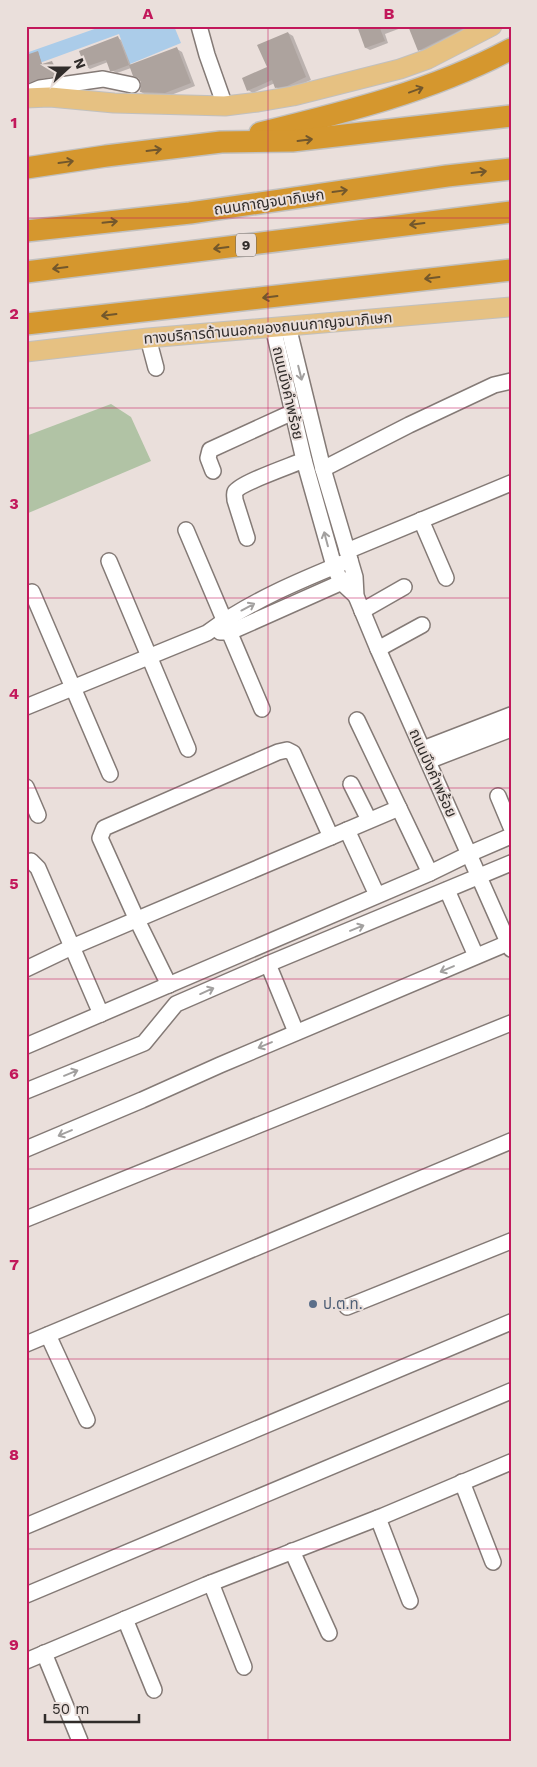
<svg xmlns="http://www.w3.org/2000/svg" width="537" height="1767" viewBox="0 0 537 1767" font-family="'Work Sans','Noto Sans Thai',sans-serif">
  <rect width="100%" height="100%" fill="#eadfdb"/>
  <path fill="#b1c3a5" d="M111,404L131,417L151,461L26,514V436Z"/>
  <path fill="#abcce9" d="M103,26H174L181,43L130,64L119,34L26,68V53Z"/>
  <g fill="#0003">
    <path d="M358,26H401V28L385,34L388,43L370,50L366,48Z"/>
    <path d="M445,26H475L424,52L419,50Z"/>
    <path d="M288,33L293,36L311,80L292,88L281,90L276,87L275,83L253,93L248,90L268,68Z"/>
    <path d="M118,38L121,40L131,66L177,49L182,52L195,86L171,95H146L141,92L142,81L131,68L117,73L111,70L108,62L90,69L86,66Z"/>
    <path d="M38,52L42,65L53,63L59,76L40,79L29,83L28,82Z"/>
  </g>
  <g fill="#ada39e">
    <path d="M357,26H379L385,41L365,48Z"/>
    <path d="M408,26H465L466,27L418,51Z"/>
    <path d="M288,32L306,77L287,86L275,88L272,80L247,91L242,78L267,67L257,45Z"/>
    <path d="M118,36L129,65L113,71H110L106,60L85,67L79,51Z"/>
    <path d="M177,47L191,83L165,93L140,92L141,82L138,78L133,76L129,65Z"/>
    <path d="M38,51L42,64L52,61L58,76L38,79L26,84V55Z"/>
  </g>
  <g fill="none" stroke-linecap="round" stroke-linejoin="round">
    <defs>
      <g id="minor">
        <path d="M199,26L207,55L225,106"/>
        <path d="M27,96L28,93L40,88L103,79L132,85"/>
        <path d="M288,326L323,469L355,577L356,596L378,649L511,949"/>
        <path d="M273,327L304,460L334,566L341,582L356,596"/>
        <path d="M148,338L156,368"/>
        <path d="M323,469L409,425L494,385L511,381"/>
        <path d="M213,471L208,458L210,450L293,412"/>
        <path d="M421,520L446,578"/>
        <path d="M186,530L262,709"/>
        <path d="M247,538L235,500C235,497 234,494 235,492C240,483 293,465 304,460"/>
        <path d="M347,551L511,483"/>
        <path d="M109,561L188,749"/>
        <path d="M32,592L110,774"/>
        <path d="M362,611L404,587"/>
        <path d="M220,632H230L349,579"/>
        <path d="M378,649L422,625"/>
        <path d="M26,707L207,633C250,601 301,580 350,560"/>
        <path d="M357,720L430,873"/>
        <path d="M423,749L511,715"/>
        <path d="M428,761L511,729"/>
        <path d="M351,784L369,820"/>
        <path d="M26,787L38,815"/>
        <path d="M498,796L511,827"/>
        <path d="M347,830L377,895"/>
        <path d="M26,862L31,861L38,868L101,1014"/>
        <path d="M447,890L476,956"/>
        <path d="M268,964L296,1032"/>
        <path d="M26,969L72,947L399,808"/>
        <path d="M169,985L137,920L100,838L104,828L278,752L287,750L293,753L331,837"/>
        <path d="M26,1046L430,873L469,854L511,836"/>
        <path d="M26,1091L144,1043L176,1004L268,964L511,863"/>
        <path d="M26,1149L142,1100L220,1065L508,943"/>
        <path d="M26,1219L511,1023"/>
        <path d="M347,1307L511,1241"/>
        <path d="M48,1335L87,1420"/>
        <path d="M26,1344L511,1141"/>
        <path d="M462,1482L493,1562"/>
        <path d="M378,1518L410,1601"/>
        <path d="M26,1526L511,1322"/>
        <path d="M292,1551L329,1633"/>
        <path d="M211,1583L244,1667"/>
        <path d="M26,1595L511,1391"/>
        <path d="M125,1619L154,1690"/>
        <path d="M44,1653L80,1741"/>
        <path d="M26,1661L206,1585L383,1516L511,1462"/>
      </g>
      <g id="major">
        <path d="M26,98L50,97L114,103L225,106L258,102L293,96L400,69L428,59L492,26"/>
        <path d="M26,352L148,338L511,307"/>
      </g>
      <g id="highway">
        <path d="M260,133C346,112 432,91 511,49"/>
        <path d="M26,168L106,156L221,142L292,141L511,116"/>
        <path d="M26,231L190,213L447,176L511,169"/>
        <path d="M26,272L511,212"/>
        <path d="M26,324L511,270"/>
      </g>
    </defs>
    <use href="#minor" stroke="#847a76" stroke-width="18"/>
    <use href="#major" stroke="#c1c0bf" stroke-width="21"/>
    <use href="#highway" stroke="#c1c0bf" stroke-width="24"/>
    <use href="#minor" stroke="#fff" stroke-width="15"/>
    <use href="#major" stroke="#e6c182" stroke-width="19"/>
    <use href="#highway" stroke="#d5972e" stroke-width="21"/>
  </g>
  <defs><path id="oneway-shaft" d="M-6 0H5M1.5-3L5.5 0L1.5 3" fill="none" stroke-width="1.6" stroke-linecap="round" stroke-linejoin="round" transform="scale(1.25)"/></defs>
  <g stroke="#72572c">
    <use href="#oneway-shaft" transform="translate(416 90) rotate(-20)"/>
    <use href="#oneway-shaft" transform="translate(305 140) rotate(-7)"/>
    <use href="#oneway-shaft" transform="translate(154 150) rotate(-7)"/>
    <use href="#oneway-shaft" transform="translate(66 162) rotate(-8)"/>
    <use href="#oneway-shaft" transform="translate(479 172) rotate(-7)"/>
    <use href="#oneway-shaft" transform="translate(340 191) rotate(-8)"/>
    <use href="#oneway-shaft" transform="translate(110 222) rotate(-6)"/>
    <use href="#oneway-shaft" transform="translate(417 224) rotate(173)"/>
    <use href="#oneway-shaft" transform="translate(221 248) rotate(173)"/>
    <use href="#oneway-shaft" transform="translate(60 268) rotate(173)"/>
    <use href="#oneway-shaft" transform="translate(432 278) rotate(173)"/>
    <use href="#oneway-shaft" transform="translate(270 297) rotate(173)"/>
    <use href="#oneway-shaft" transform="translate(109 315) rotate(173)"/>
  </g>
  <g stroke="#a2a09f">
    <use href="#oneway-shaft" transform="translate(300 373) rotate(76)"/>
    <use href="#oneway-shaft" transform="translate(326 539) rotate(-105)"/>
    <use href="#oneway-shaft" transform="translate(248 607) rotate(-28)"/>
    <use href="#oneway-shaft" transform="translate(357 928) rotate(-22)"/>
    <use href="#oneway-shaft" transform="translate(447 969) rotate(157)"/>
    <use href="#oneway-shaft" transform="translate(207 991) rotate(-24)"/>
    <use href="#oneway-shaft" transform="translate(265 1045) rotate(157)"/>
    <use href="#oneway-shaft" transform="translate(71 1073) rotate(-22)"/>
    <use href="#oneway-shaft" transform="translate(65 1133) rotate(157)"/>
  </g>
  <path fill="none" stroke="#c2185b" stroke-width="1" stroke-opacity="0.55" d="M268,26V1741M26,218H511M26,408H511M26,598H511M26,788H511M26,979H511M26,1169H511M26,1359H511M26,1549H511"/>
  <circle fill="#5c6f8a" stroke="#eadfdb" stroke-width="2" cx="313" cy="1304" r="5"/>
  <g text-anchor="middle" stroke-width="4" stroke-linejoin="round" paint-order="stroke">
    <rect fill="#eadfdb" stroke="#68625f" stroke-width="1" x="236" y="233.5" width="20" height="23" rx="4"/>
    <g font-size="14" font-weight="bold" fill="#302c2a">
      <text x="246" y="250">9</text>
    </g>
    <g font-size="15" fill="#302c2a" stroke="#eadfdb">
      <text transform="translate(269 202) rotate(-8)" y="5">ถนนกาญจนาภิเษก</text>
      <text transform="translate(268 328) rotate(-5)" y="5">ทางบริการด้านนอกของถนนกาญจนาภิเษก</text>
      <text transform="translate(288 393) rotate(77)" y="5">ถนนบึงคำพร้อย</text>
      <text transform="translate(433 773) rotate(66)" y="5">ถนนบึงคำพร้อย</text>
    </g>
    <g font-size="15" fill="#4e5e75" stroke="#eadfdb" text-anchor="start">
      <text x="323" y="1309">ป.ต.ท.</text>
    </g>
  </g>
  <rect width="537" height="1767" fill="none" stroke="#eadfdb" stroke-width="55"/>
  <g transform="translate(68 68) rotate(69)" stroke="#eadfdb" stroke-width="4" paint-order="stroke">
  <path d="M0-4L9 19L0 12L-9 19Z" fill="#302c2a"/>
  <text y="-8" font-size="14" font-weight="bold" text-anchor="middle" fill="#302c2a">N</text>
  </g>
  <path d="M45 1714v8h94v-8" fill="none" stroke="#302c2a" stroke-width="2.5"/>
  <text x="52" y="1714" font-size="15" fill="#302c2a" stroke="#eadfdb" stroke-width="4" paint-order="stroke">50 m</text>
  <rect x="28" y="28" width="482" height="1712" fill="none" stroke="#c2185b" stroke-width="2"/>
  <g font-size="16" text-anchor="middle" font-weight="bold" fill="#c2185b">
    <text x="148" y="19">A</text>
    <text x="389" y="19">B</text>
    <text x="14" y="128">1</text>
    <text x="14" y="319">2</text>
    <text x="14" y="509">3</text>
    <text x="14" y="699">4</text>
    <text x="14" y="889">5</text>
    <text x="14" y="1079">6</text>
    <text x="14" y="1270">7</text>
    <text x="14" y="1460">8</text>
    <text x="14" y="1650">9</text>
  </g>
</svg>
